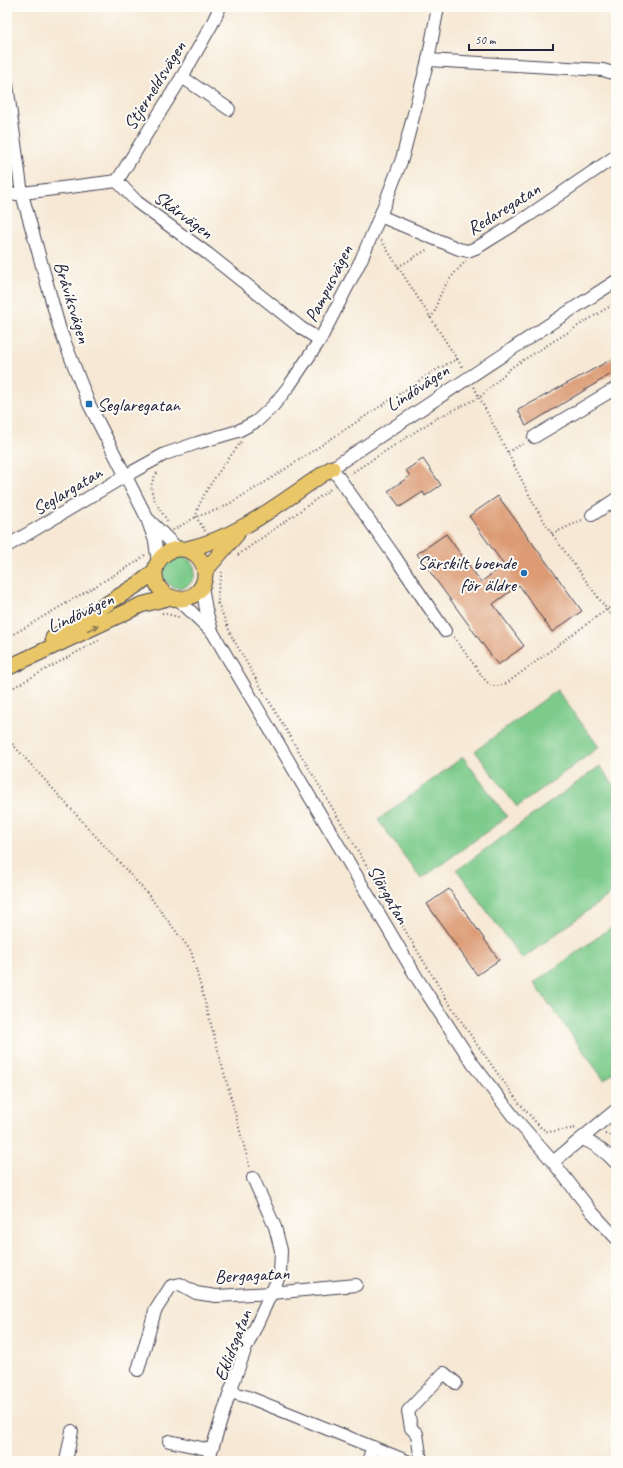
<svg xmlns="http://www.w3.org/2000/svg" width="623" height="1468" viewBox="0 0 623 1468" font-family="Caveat,sans-serif">
  <rect width="100%" height="100%" fill="#fdfcf7"/>
  <filter id="ink" filterUnits="userSpaceOnUse"><feTurbulence type="fractalNoise" baseFrequency=".025" numOctaves="2"/><feDisplacementMap in="SourceGraphic" scale="8" xChannelSelector="R" yChannelSelector="G"/><feConvolveMatrix kernelMatrix="1 2 1 2 8 2 1 2 1" color-interpolation-filters="sRGB"/></filter>
  <filter id="wash" filterUnits="userSpaceOnUse"><feTurbulence type="fractalNoise" baseFrequency=".012" numOctaves="4" result="noise"/><feDisplacementMap in="SourceGraphic" scale="16" xChannelSelector="R" yChannelSelector="G"/><feGaussianBlur stdDeviation="0.9" result="paint"/><feColorMatrix in="noise" values="0 0 0 0 0 0 0 0 0 0 0 0 0 0 0 0 0 1.4 0 .05"/><feComposite in="paint" operator="in"/></filter>
  <g filter="url(#wash)">
    <rect width="100%" height="100%" fill="#f6e8d4"/>
    <g fill="#7dcb8b" stroke="#507663">
      <circle cx="179" cy="572" r="16"/>
      <path d="M557,690L599,747L517,807L475,751Z"/>
      <path d="M463,757L507,817L421,879L378,820Z"/>
      <path d="M600,766L616,788V890L522,959L457,870Z"/>
      <path d="M616,924V1071L604,1080L534,983Z"/>
    </g>
    <g id="blocks">
      <g fill="#dc9b75">
        <path d="M616,357V371L526,426L518,410Z"/>
        <path d="M423,459L441,485L425,496L423,492L400,507L388,491L410,476L406,470Z"/>
        <path d="M498,496L582,611L552,632L519,585L493,604L524,646L498,665L417,554L446,534L481,582L504,565L469,516Z"/>
        <path d="M449,889L499,960L477,975L427,904Z"/>
      </g>
    </g>
  </g>
  <g filter="url(#ink)">
    <use href="#blocks" fill-opacity="0" stroke="#424052" stroke-width="1"/>
    <g fill="none" stroke-linecap="round" stroke-linejoin="round">
      <defs>
        <g id="minor">
          <path d="M428,60L603,70L616,74"/>
          <path d="M182,77L229,109"/>
          <path d="M7,85L22,194L60,330L89,404L146,516L155,541L158,563"/>
          <path d="M117,181L182,77L212,24L220,7"/>
          <path d="M7,195L117,181L137,202L208,254L301,328L320,340"/>
          <path d="M380,216L459,249L468,251L478,247L528,216L616,156"/>
          <path d="M534,437L616,388"/>
          <path d="M592,515L616,499"/>
          <path d="M149,520L178,549"/>
          <path d="M7,546L125,476L165,454L197,443L238,431L257,421L273,406L289,386L320,340L361,260L380,216L402,159L428,60L438,7"/>
          <path d="M202,586L206,610L212,631"/>
          <path d="M178,599L213,633L417,978L473,1064L513,1116L553,1162L616,1110"/>
          <path d="M445,631L393,554L332,468L571,310L616,281"/>
          <path d="M582,1139C596,1144 606,1152 616,1163"/>
          <path d="M553,1162L592,1212L616,1238"/>
          <path d="M253,1178L275,1227L281,1250L280,1274L245,1350L230,1392L248,1397L407,1461"/>
          <path d="M138,1370L155,1311L171,1286L180,1284L196,1293L216,1296L272,1293L356,1285"/>
          <path d="M169,1441L211,1450"/>
          <path d="M66,1461L72,1431"/>
          <path d="M208,1461L230,1392"/>
          <path d="M368,1461L373,1447"/>
          <path d="M421,1461L417,1434L411,1428L408,1411L444,1373L456,1383"/>
        </g>
        <g id="major">
          <path d="M186,549C240,538 286,498 332,468"/>
          <circle cx="180" cy="574" r="25"/>
          <path d="M205,571L237,534"/>
          <path d="M53,638L140,583L155,571"/>
          <path d="M7,668L141,605L171,597"/>
        </g>
      </defs>
      <use href="#minor" stroke="#424052" stroke-width="14"/>
      <use href="#major" stroke="#424052" stroke-width="17"/>
      <g stroke="#424052" stroke-width="2" stroke-dasharray="1 3" stroke-linecap="butt">
        <path d="M398,267L428,249"/>
        <path d="M430,318C436,313 436,305 439,298C445,283 455,272 466,261"/>
        <path d="M457,359L463,368"/>
        <path d="M474,387L536,508L552,534L616,622"/>
        <path d="M508,452L524,443"/>
        <path d="M157,473C143,490 159,507 168,522"/>
        <path d="M350,474L435,419L480,397L512,367L607,308L616,303"/>
        <path d="M173,530L196,517L222,508L264,483L434,371L457,359L381,240"/>
        <path d="M205,531L196,517C198,496 228,460 241,442"/>
        <path d="M552,534L582,520"/>
        <path d="M238,555L318,498L332,488"/>
        <path d="M218,603L231,635L253,674L409,937L449,1003L478,1046L519,1103L541,1128L548,1132L577,1128"/>
        <path d="M217,604L218,603V590L222,572"/>
        <path d="M162,613L179,617"/>
        <path d="M454,637L485,680L491,686H499L507,683L607,609L616,604"/>
        <path d="M7,638L138,561L146,554"/>
        <path d="M7,691L99,640"/>
        <path d="M7,738L147,893L191,951L250,1168"/>
        <path d="M605,1134L616,1138"/>
      </g>
      <use href="#minor" stroke="#fff" stroke-width="12"/>
      <use href="#major" stroke="#e9c769" stroke-width="15"/>
    </g>
    <defs><path id="oneway-shaft" d="M-6 0H5M1.5-3L5.5 0L1.5 3" fill="none" stroke-width="1.6" stroke-linecap="round" stroke-linejoin="round"/></defs>
    <use stroke="#867452" href="#oneway-shaft" transform="translate(93 628) rotate(-25)"/>
  </g>
  <g fill="#1f6fb2" stroke="#fdfcf7" stroke-width="1.5">
    <rect x="85" y="400" width="8" height="8" rx="2"/>
    <circle cx="524" cy="573" r="4"/>
  </g>
  <g text-anchor="middle" stroke-width="4" stroke-linejoin="round" paint-order="stroke">
    <g font-size="19" fill="#22223b" stroke="#fdfcf7">
      <text transform="translate(154 85) rotate(-58)" y="7">Stjerneldsvägen</text>
      <text transform="translate(503 208) rotate(-32)" y="7">Redaregatan</text>
      <text transform="translate(184 214) rotate(36)" y="7">Skårvägen</text>
      <text transform="translate(328 283) rotate(-63)" y="7">Pampusvägen</text>
      <text transform="translate(73 302) rotate(73)" y="7">Bråviksvägen</text>
      <text transform="translate(417 387) rotate(-33)" y="7">Lindövägen</text>
      <text transform="translate(67 490) rotate(-31)" y="7">Seglargatan</text>
      <text transform="translate(80 612) rotate(-25)" y="7">Lindövägen</text>
      <text transform="translate(389 894) rotate(60)" y="7">Slörgatan</text>
      <text transform="translate(252 1274) rotate(-3)" y="7">Bergagatan</text>
      <text transform="translate(232 1345) rotate(-69)" y="7">Eklidsgatan</text>
    </g>
    <g font-size="19" fill="#22223b" stroke="#fdfcf7" text-anchor="start">
      <text x="97" y="411">Seglaregatan</text>
      <text x="516" y="569" text-anchor="end">Särskilt boende<tspan x="516" dy="22">för äldre</tspan></text>
    </g>
  </g>
  <rect width="623" height="1468" fill="none" stroke="#fdfcf7" stroke-width="24"/>
  <path d="M469 44v6h84v-6" fill="none" stroke="#22223b" stroke-width="2"/>
  <text x="475" y="44" font-size="12" fill="#22223b" stroke="#fdfcf7" stroke-width="3" paint-order="stroke">50 m</text>
</svg>
